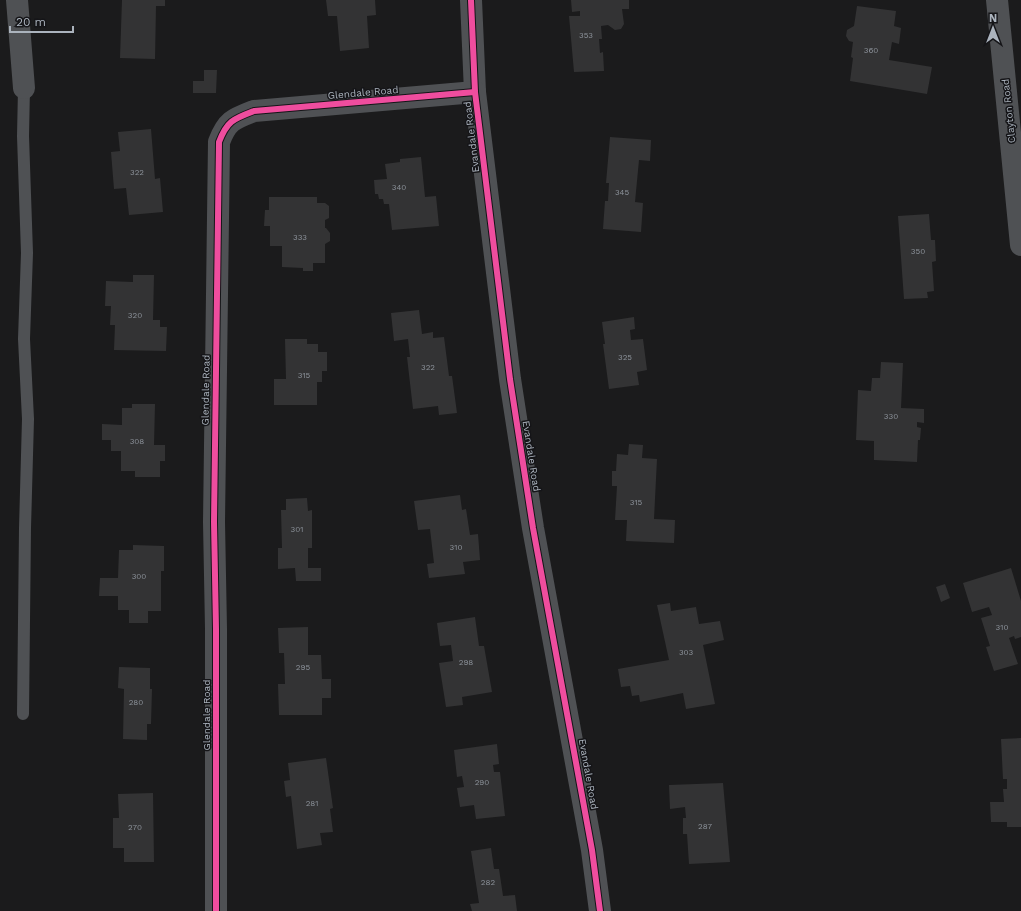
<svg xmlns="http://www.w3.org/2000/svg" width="1021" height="911" viewBox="0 0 1021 911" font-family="'Work Sans',sans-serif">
  <rect width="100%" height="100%" fill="#1b1b1c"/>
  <g fill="#333334">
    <path d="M122,0H165V6H156L155,59L120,58Z"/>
    <path d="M326,0H375L376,15L367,16L369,48L340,51L337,16H328Z"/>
    <path d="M571,0H629V9H622L624,24L621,29L615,30L608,25L601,26L602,39H599L600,53L603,52L604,71L574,72L569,16H580V11L572,12Z"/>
    <path d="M857,6L896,11L894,26L901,28L899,44L892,42L889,60L932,67L927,94L850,81L853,58L851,57L853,42L849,41L846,36L847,30L854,26Z"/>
    <path d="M204,70H217L216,93H193V81H204Z"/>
    <path d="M151,129L155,179L160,178L163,212L129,215L126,188L114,189L111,152L120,151L118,132Z"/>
    <path d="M610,137L651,140L650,161L639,160L635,202L643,203L641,232L603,229L605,201H608L609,183H606Z"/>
    <path d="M421,157L425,197L436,196L439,226L392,230L389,204H384L383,199H379L378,194H375L374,180L387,179L385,164L400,162V159Z"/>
    <path d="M269,197H317V203H325L329,206V218L325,220V228H326L330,233V241L325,244V263H313V271H303V268L282,267V246H270V226H264L265,210H269Z"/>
    <path d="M929,214L931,240H935L936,261L932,262L934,291L927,292L928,298L904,299L898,216Z"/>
    <path d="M133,275H154L153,320H160V327H167L166,351L114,350L115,325H110L111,306H105L106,281L133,282Z"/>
    <path d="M419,310L422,334L433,332V338L444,337L449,376H452L457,413L439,415L438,406L413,409L407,357H410L408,339L394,341L391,313Z"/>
    <path d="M634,317L635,329L630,330L631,340L643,339L647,370L637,372L639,385L609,389L603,344H605L602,322Z"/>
    <path d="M285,339H307V344H318V352H327V371H322V382H317V405H274V379H286Z"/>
    <path d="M881,362L903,363L901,408L924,409V423L917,422V427L921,428L920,440H918L917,462L874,460V441L856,440L858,390L871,391L872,378H880Z"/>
    <path d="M132,404H155L154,445H165V461H160V477H135V471H121V451H111V440H102V424L122,425V408H132Z"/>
    <path d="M629,444L643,445L642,458L657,459L654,519L675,520L674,543L626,541L627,520H615L617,486H612V471H616L617,454L628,455Z"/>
    <path d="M460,495L462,510L466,509L470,535L478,534L480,560L463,562L465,574L429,578L427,564L434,563L430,529L418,530L414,501Z"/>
    <path d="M307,498L308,511L312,510V548H308V568H321V581H296L295,568L278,569V548H282L281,510H286V499Z"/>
    <path d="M133,545L164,546V571H161V611H148V623H129V610H118V596H99L100,578H118L119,550H133Z"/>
    <path d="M1011,568L1021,601V637L1015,639L1014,636L1009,638L1018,664L994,671L986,647L990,646L981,618L992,615L989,607L972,612L963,583Z"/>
    <path d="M945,584L950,598L941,602L936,587Z"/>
    <path d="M670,603L671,611L696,607L699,624L720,621L724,640L703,645L715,704L686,709L683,693L640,702L639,695L632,696L630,686L621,687L618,669L669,660L657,605Z"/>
    <path d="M475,617L479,646H484L492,692L462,697L463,705L446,707L439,663L453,661L451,645L440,646L437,623Z"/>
    <path d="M308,627V655H321L322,679H331V698H322V715H279L278,684H285L284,653H279L278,628Z"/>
    <path d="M119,667L150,668V689H152L151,724H147V740L123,739L124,689L118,688Z"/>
    <path d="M1021,738V827H1007V822H991L990,802H1004L1003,789H1007V779H1003L1001,739Z"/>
    <path d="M497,744L499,764L493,765L494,772H500L505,816L476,819L474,805L460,807L457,788L464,787L462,776L457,777L454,750Z"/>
    <path d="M326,758L333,808L330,809L333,832L320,833L322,845L297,849L291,796L286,797L284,781L290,780L288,763Z"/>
    <path d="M723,783L730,862L689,864L687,834H683V818H686L685,807L670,809L669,785Z"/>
    <path d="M153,793L154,862H124V848H113V818H119L118,794Z"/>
    <path d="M491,848L494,869H499L503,896L515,895L517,911H472L470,904L479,903L471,851Z"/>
  </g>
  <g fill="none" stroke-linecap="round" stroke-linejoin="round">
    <path stroke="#4f5154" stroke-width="12" d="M23,714L25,528L28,419L24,339L27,253L23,136L24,88"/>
    <g stroke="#4f5154" stroke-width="22">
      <path d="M17,0L24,88"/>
      <path d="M471,0L475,92L510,379L533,528L592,850L600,911"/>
      <path d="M997,0L1021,245"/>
      <path d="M216,911V629L214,522L219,142C227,121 233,119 254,111L475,92"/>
    </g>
    <defs>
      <g id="cycleway">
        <path d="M471,0L475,92L510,379L533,528L592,850L600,911"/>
        <path d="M216,911V629L214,522L219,142C227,121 233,119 254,111L475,92"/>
      </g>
    </defs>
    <use href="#cycleway" stroke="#151518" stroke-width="8"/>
    <use href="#cycleway" stroke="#ef4d9e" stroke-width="6"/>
  </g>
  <g text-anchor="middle" stroke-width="3" stroke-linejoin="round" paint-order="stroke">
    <g font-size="8" fill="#8d939b">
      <text x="586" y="38">353</text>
      <text x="871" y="53">360</text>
      <text x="137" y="175">322</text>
      <text x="399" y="190">340</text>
      <text x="622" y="195">345</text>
      <text x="300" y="240">333</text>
      <text x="918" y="254">350</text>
      <text x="135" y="318">320</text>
      <text x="625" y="360">325</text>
      <text x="428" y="370">322</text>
      <text x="304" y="378">315</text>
      <text x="891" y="419">330</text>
      <text x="137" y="444">308</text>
      <text x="636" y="505">315</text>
      <text x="297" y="532">301</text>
      <text x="456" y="550">310</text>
      <text x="139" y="579">300</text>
      <text x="1002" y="630">310</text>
      <text x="686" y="655">303</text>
      <text x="466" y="665">298</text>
      <text x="303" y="670">295</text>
      <text x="136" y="705">280</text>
      <text x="482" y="785">290</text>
      <text x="312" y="806">281</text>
      <text x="705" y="829">287</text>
      <text x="135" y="830">270</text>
      <text x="488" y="885">282</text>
    </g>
    <g font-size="10" fill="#abb3bd" stroke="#151518">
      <text transform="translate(363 92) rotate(-5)" y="4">Glendale Road</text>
      <text transform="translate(1008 111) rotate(-96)" y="4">Clayton Road</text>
      <text transform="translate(471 137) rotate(-97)" y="4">Evandale Road</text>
      <text transform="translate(205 390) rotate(-89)" y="4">Glendale Road</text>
      <text transform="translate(532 456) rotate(81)" y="4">Evandale Road</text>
      <text transform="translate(206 715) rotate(-90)" y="4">Glendale Road</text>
      <text transform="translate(589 774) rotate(80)" y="4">Evandale Road</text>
    </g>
  </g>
  <g transform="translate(993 28)" stroke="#151518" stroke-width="3" paint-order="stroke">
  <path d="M0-3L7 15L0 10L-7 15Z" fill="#abb3bd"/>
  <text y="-6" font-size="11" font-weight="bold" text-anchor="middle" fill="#abb3bd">N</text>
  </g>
  <path d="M10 26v6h63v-6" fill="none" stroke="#abb3bd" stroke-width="2"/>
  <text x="16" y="26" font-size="12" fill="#abb3bd" stroke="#151518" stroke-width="3" paint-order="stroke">20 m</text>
</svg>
